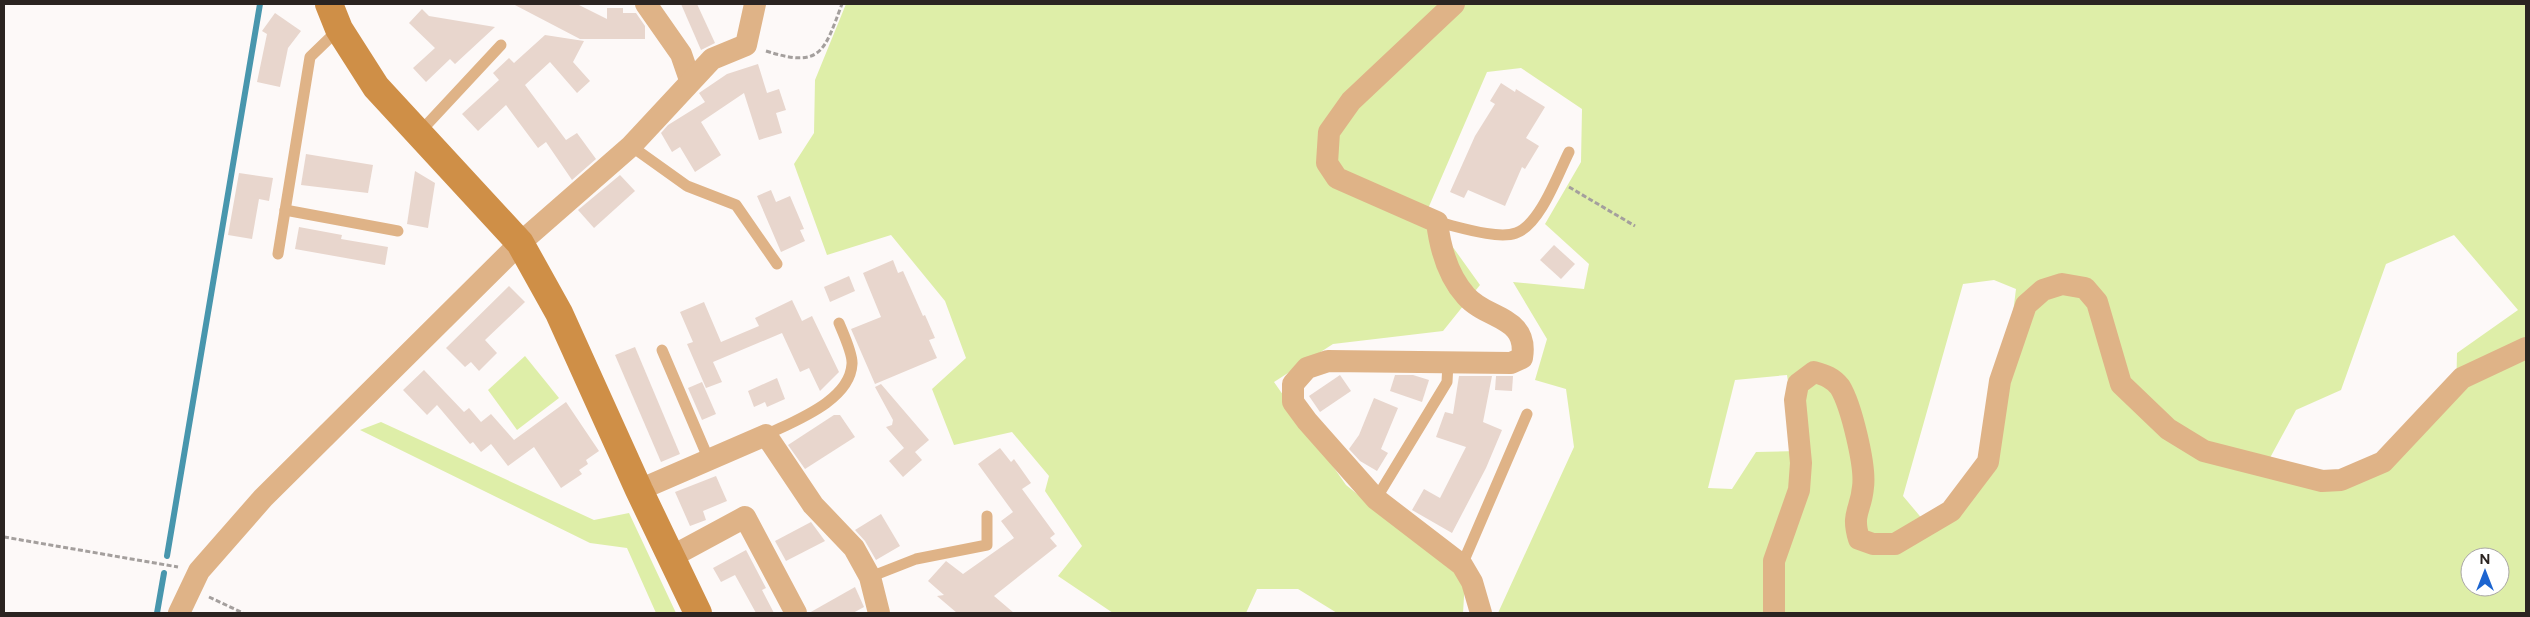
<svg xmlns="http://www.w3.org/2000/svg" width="2530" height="617" viewBox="0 0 2530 617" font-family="Figtree,sans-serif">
  <rect width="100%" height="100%" fill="#fdf9f8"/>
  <g fill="#deeea8" fill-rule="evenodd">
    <path d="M846,4H2526V613H1498L1574,447L1566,389L1535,380L1547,339L1513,282L1584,289L1589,264L1545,224L1581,162L1582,109L1521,68L1487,72L1427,211L1480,285L1443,331L1333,344L1274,382L1346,485L1465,581L1463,613H1337L1298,589H1257L1246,613H1113L1058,576L1082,546L1045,491L1049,476L1012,432L954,445L932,389L966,358L945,301L891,235L827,255L794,164L814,133L815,80ZM2454,235L2518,310L2457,353L2456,396L2333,490L2265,467L2296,410L2341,390L2386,264ZM1994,280L2016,289L1994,465L1924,521L1903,496L1963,284ZM1787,375L1798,451L1756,452L1732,489L1708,488L1735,380ZM2470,557H2500V587H2470Z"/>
    <path d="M525,356L559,398L517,430L488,390Z"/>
    <path d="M381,422L594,520L629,513L676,613H656L627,548L590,543L360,430Z"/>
  </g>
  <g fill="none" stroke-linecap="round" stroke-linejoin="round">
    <g stroke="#4896ad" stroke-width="6">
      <path d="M167,556L260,4"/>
      <path d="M157,613L164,573"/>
    </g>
  </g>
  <g fill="#e8d6cd">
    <path d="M513,4H577L607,19V8H623V13H636L645,26V39H580Z"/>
    <path d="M681,4H697L715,43L701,50Z"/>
    <path d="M422,9L429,16L495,27L455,64L450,59L426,82L413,68L435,48L409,23Z"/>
    <path d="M275,13L301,31L288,48L280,87L257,82L267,34L262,31Z"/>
    <path d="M545,35L584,41L573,62L590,81L577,93L550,62L525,85L566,140L577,133L596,159L572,180L546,142L538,148L506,105L478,131L462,114L499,80L493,73L509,58L514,63Z"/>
    <path d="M758,64L767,93L779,89L786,110L776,113L782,133L759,140L744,93L701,122L721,155L695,172L680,147L672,152L661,133L668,125L705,102L699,93L727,74Z"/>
    <path d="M1501,83L1515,92L1516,89L1545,107L1526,138L1539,146L1525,169L1522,167L1505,206L1468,190L1464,198L1450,192L1475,136L1495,104L1490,101Z"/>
    <path d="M306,154L373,165L368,193L301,185Z"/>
    <path d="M415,171L435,183L428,228L407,224Z"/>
    <path d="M239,173L273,178L269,201L259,199L252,239L228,235Z"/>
    <path d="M620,175L635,191L594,228L578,210Z"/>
    <path d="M771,190L776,202L790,196L804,229L800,230L805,241L781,252L757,196Z"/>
    <path d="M299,227L342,235L341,239L388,247L385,265L295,249Z"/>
    <path d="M1554,245L1575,264L1561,279L1540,260Z"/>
    <path d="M893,260L898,273L903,271L923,316L925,315L935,338L929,340L937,358L875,384L851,329L881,317L863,273Z"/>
    <path d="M849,276L855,291L830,302L824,287Z"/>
    <path d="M509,286L525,302L485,340L497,353L479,371L471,362L465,367L446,348Z"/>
    <path d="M792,300L802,321L812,316L839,372L820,391L809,368L800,372L782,333L713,362L722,382L706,388L687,344L693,342L680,312L704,302L721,342L759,326L755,318Z"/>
    <path d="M635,347L680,454L661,462L615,355Z"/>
    <path d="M424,370L464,412L469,408L481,422L491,414L514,440L566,402L599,451L586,460L588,464L579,470L582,474L561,488L534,447L508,466L491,444L481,452L473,442L470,444L437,405L427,415L403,390Z"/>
    <path d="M1340,375L1351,391L1320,412L1309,396Z"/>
    <path d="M1395,375H1413L1429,380L1422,402L1390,391Z"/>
    <path d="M1459,376H1492L1483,422L1502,430L1486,468L1452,533L1412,510L1424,489L1440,498L1466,447L1436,437L1445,412L1453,414Z"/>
    <path d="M1496,376H1513L1512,391L1495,390Z"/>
    <path d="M777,378L785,399L767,407L765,402L754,407L748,391Z"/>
    <path d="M702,382L716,414L702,420L688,388Z"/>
    <path d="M881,384L929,440L915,452L922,460L903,477L889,461L904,448L886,427L892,425L893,420L875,387Z"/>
    <path d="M1374,398L1398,408L1381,449L1388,453L1377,471L1360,461L1349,449L1359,435Z"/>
    <path d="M834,415H840L855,437L805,469L788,445Z"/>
    <path d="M1000,448L1011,462L1014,459L1031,483L1022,489L1055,534L1050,538L1057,546L994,596L1014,613H957L937,596L944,595L928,581L946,561L963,574L1014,538L1001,521L1013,512L978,464Z"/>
    <path d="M716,476L727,501L703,511L706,520L690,526L675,492Z"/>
    <path d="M881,514L900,546L876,560L865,541L855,530Z"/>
    <path d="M811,522L825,541L786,561L775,541Z"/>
    <path d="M746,550L766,588L762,590L774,613H756L735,575L721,582L713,568Z"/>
    <path d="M855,587L864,607L853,613H809Z"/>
  </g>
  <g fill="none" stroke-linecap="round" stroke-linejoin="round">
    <g stroke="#a49f9d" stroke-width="3" stroke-dasharray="5 2.5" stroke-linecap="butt">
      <path d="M766,51C822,69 824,51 842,4"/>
      <path d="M1569,187L1635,226"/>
      <path d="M4,537L178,567"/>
      <path d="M209,597L243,613"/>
    </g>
    <g stroke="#dfb387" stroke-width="11">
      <path d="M419,133L501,45"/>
      <path d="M631,146L687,186L736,205L777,264"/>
      <path d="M285,210L398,231"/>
      <path d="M1437,222C1456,226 1497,240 1516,233C1540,225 1558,174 1569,152"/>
      <path d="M278,254L310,57L339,29"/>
      <path d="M662,350L709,460"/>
      <path d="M766,435C794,421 850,401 852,364C853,354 843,333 839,323"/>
      <path d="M1376,499L1447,382L1448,363"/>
      <path d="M1462,565L1527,414"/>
      <path d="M870,577L916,559L987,545V516"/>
    </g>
    <g stroke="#dfb387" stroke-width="22">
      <path d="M646,4L681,54L690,80"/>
      <path d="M1454,4L1351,101L1329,132L1327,163L1337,178L1437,222C1440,247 1448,276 1466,296C1487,320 1529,316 1522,358L1511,363L1328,361L1307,368L1293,384V402L1307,421L1376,499L1462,565L1472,582L1481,613"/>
      <path d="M639,490L766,435L813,505L854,548L870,577L879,613"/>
      <path d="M671,557L745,517L796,613"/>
      <path d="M179,613L199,571L263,498L520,243L631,146L712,59L746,45L755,4"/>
      <path d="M1774,613V561L1799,490L1801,463L1795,400L1798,384L1814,372C1825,375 1833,378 1840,387C1851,405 1866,466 1863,487C1861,511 1851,513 1859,539L1873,544H1895L1951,511L1988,462L2000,381L2026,305L2043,290L2062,284L2085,288L2097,302L2121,384L2168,429L2204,451L2322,481L2341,480L2383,462L2462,378L2526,348"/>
    </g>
    <path stroke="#cf8f47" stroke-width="28" d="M329,4L339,29L376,87L520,243L559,313L639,490L698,613"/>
  </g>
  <rect width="2530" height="617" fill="none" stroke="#2b2421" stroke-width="10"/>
  <g transform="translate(2485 572)"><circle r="24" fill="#ffffff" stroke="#aaa7a6"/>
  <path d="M0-4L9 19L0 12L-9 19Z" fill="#1d65d0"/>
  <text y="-8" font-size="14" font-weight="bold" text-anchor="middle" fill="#2b2421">N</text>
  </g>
</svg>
